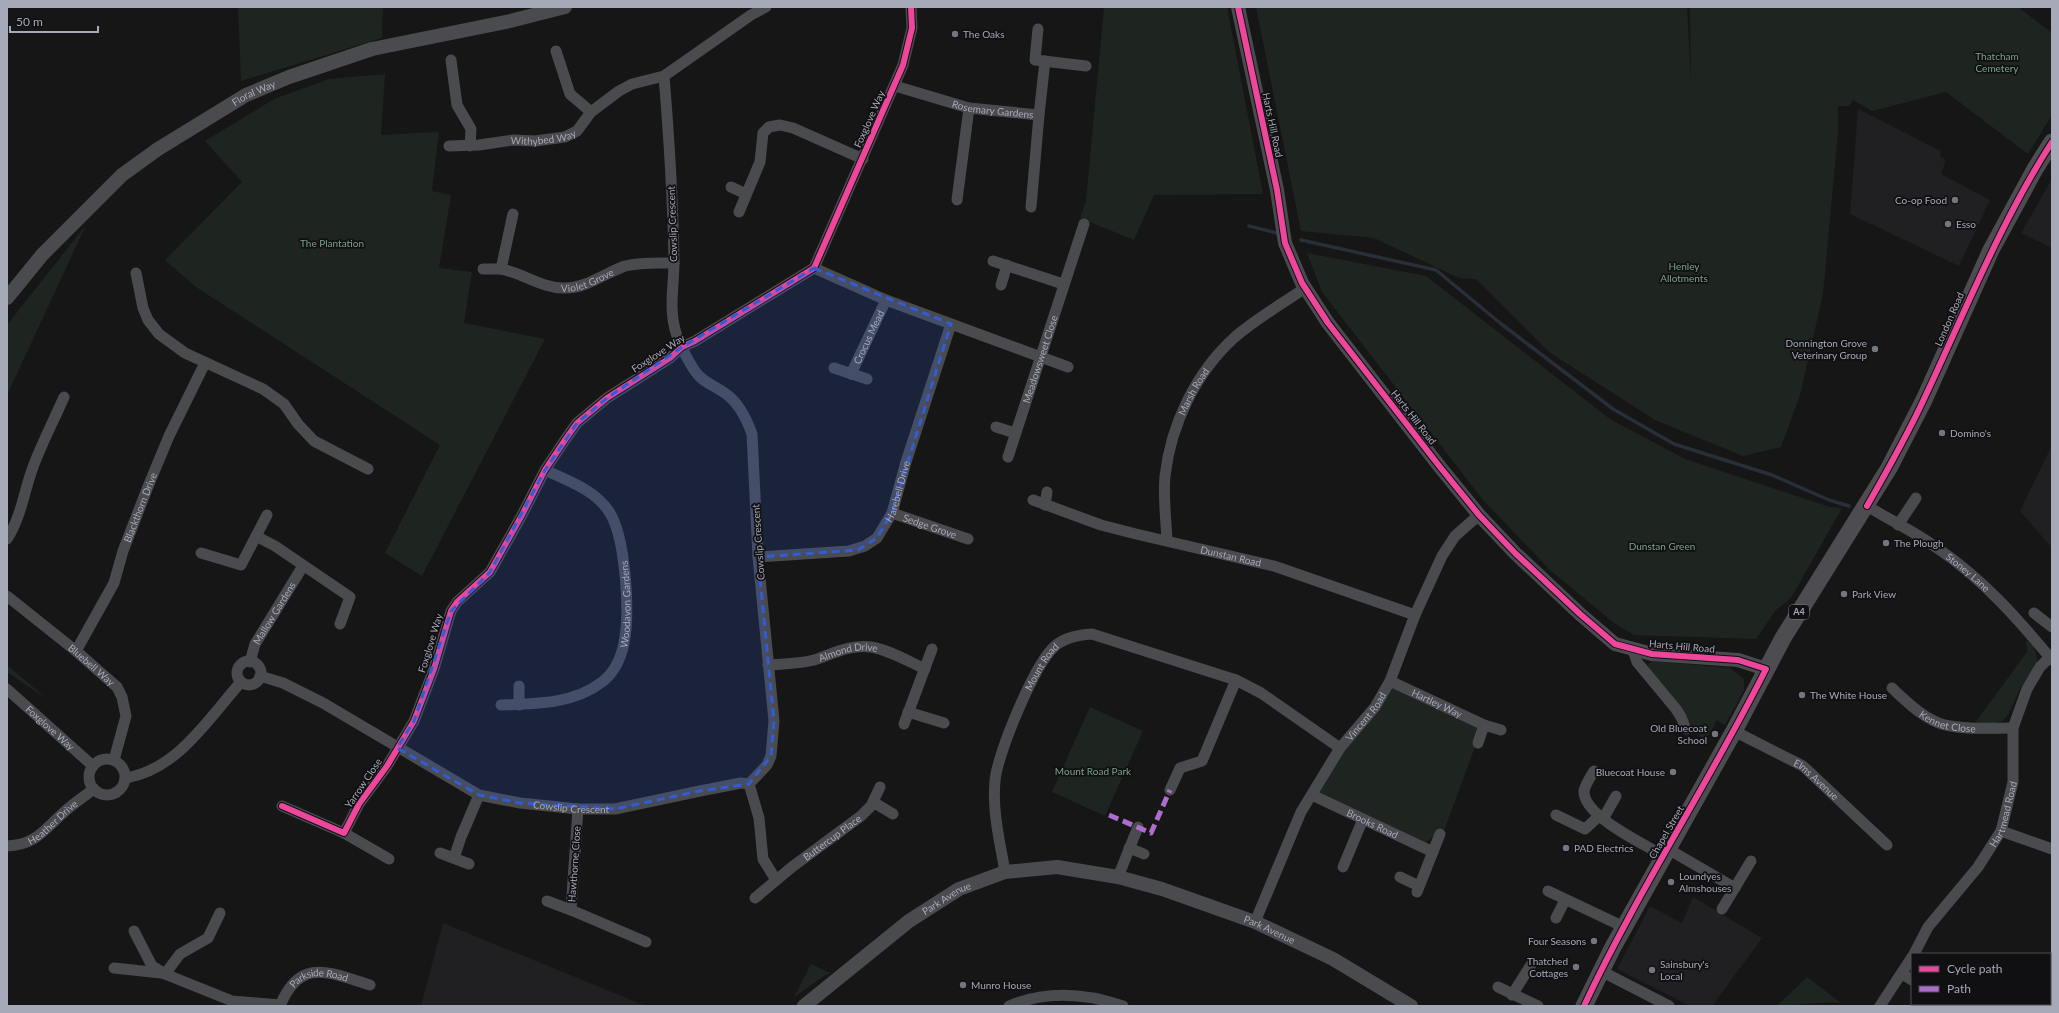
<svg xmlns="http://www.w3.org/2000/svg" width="2059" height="1013" viewBox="0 0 2059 1013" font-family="Lato,sans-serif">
  <rect width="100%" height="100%" fill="#161616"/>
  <g fill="#202022">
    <path d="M1858,109L1941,151L1940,157L1946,160L1941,174L1990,200L1959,266L1850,214Z"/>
    <path d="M2052,179V248L2021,233Z"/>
    <path d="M2052,445V548L2020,511Z"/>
    <path d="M1693,897L1762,938L1712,1006H1690L1617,969L1650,906L1682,923Z"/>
    <path d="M443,923L646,1006H421Z"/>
  </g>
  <g fill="#1e2520">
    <path d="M238,7H383L382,38L241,81Z"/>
    <path d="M1104,7H1227L1263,194L1154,195L1134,240L1080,218L1086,201Z"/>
    <path d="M1256,7H1687L1691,82L1690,7H2018L2052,33V115L2028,154L1946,92L1872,111L1853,100L1849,106H1838V132L1823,294L1800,395L1781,447L1743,456L1655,420L1549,352L1476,279L1459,278L1374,238L1301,231Z"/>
    <path d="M385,74L381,135L439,132L432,191L451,195L439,268L472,272L464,323L545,339L422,576L385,553L440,445L196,287L165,260L242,182L205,141L274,99L329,79Z"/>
    <path d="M86,225L7,395V325Z"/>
    <path d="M1307,253L1426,276L1610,419L1685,459L1830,507L1842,508L1791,598L1776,610L1756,639L1634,635L1614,623L1551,571L1483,500L1322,292Z"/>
    <path d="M2026,641C2035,644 2036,654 2038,662C2032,672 2024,681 2019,691C2005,718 2011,726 1975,723L2024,656L2027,652Z"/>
    <path d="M1653,661L1730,668L1744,679V690L1725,725L1717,720L1704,743L1671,695L1649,669L1648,664Z"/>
    <path d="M7,665L47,699L7,672Z"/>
    <path d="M1389,681L1483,725L1441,839L1433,836L1426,843L1312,795Z"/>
    <path d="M1090,707L1143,731L1105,816L1052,792Z"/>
    <path d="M811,964L832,974H827L794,997Z"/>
    <path d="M1807,977L1841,1003C1819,1001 1799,1006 1777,1006Z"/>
  </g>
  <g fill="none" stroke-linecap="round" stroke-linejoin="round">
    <g stroke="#282f39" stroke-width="3.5">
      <path d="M1249,226L1281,234"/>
      <path d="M1301,240L1436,270L1500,323L1613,409L1674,444L1772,475L1829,500L1849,506"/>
    </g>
    <g stroke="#4a4b4f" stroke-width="11">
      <path d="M1038,29L1035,60L1086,66"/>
      <path d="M556,51L570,94L591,112"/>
      <path d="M451,60L457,105L471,129L470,146"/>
      <path id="s1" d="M895,86L969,108L1039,115L1045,61"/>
      <path id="s2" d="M449,146L479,145L513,140L535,141L565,137L577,131L591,112L619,91L632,84L664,76"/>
      <path d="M731,187L746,194"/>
      <path d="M957,200L969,108"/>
      <path d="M1031,207L1039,115"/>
      <path d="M739,212L760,162L763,133L769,127L780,125L793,128L863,159"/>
      <path id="s3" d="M513,214L501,269C523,273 543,289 565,288C587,288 605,273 625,266C641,262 658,263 674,263"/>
      <path d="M993,261L1063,284"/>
      <path d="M814,268L886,300L1068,367"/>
      <path d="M483,269H501"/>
      <path d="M136,273L143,308L148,320L159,334L185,353L263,389L284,404L298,424L314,441L368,469"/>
      <path d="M1001,285L1007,265"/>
      <path d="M834,368L867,379"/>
      <path id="s4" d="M851,374L886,300"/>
      <path d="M996,427L1015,433"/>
      <path id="s5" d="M1008,457L1084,224"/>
      <path id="s6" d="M1033,500L1101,525L1136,534L1274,566L1415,615"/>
      <path d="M1045,505L1047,492"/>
      <path id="s7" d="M1867,506C1890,520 1915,532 1937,548C1982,578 2018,619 2052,660"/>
      <path id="s8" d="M892,513L968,539"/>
      <path d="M1898,525L1916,498"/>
      <path d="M256,536L275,546L350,597L340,624"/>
      <path d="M7,539C21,518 24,491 33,467C42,443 54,420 64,397"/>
      <path id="s9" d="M1167,540C1166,519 1163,497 1165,476C1171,424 1196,372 1235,337C1256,319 1282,304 1305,288"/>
      <path d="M201,553L241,565L267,515"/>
      <path id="s10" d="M758,557L849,551L865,546L877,538L892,513L906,462L951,324"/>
      <path id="s11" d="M7,596L76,651L117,687L122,697L126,716L114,760"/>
      <path d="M2034,613L2052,627"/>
      <path d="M1633,650L1637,662L1676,709L1681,717L1686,729"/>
      <path id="s12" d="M76,651L114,583L123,551L147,489L169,436L205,363"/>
      <circle cx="249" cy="673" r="12"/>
      <path id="s13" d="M250,662L255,644L303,566"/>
      <path id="s14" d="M768,665C783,664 799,664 814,660C832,654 851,644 871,647C889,650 908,661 925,669"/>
      <path id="s15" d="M260,676L283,683L323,703L479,795L520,803L578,809H615L700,791L741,783L749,784"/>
      <path id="s16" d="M1390,681L1484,725L1501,730"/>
      <path id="s17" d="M1892,688C1907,702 1925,720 1945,725C1967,730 1991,728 2013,728"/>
      <path id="s18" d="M7,689L93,766"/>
      <path id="s19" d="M501,705C535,704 574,704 602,682C614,673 621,658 624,643C630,613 626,535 608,510C593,489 568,481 545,470"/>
      <path d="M519,705V686"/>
      <path d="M908,712L944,723"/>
      <path d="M904,724L932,649"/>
      <path id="s20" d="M1734,731L1803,766L1887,845"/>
      <path d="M1478,743L1484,725"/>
      <circle cx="107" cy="777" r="18"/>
      <path d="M1594,771C1591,776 1585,785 1584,791C1583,816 1644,844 1664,856"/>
      <path d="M126,778C178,769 208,719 241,682"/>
      <path d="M749,784L767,765L771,756L774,721L758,557L752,434C747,420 739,403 726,394C717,387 707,384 699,376C692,369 680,345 677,336C668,311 674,286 674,261C673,199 669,137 664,76L751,15L766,7"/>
      <path d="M749,784L759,818L763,859L776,880"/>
      <path d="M1170,790L1180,768L1202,761L1236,680"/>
      <path id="s21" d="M1312,795L1433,852"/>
      <path d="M873,802L893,814"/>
      <path d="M282,806L344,833L359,804L387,766L414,721L434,669L451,611L457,602L490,572L522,515L545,470L565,440L577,423L607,398L670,358L682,347L695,341L814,268L903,65L912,28L911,7"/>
      <path d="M578,809L571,910L646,942"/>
      <path d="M1556,815L1585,829L1598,817"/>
      <path d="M1603,819L1616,796"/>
      <path d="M2001,831L2052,849"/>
      <path d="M344,833L389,859"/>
      <path id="s22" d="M7,846C35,845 43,831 62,814C71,805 83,797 94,789"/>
      <path d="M1129,848L1144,854"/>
      <path d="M1668,849L1735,888"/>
      <path d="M440,853L469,864"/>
      <path d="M454,858L461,837L479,795"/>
      <path d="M1343,867L1363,819"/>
      <path id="s23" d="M1005,872C1000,842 992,811 995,781C997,754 1035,663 1055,646C1065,637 1079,635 1092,634L1236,680L1261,693L1340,748"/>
      <path d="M1118,877L1138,827"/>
      <path d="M1400,877L1419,886"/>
      <path d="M1548,891L1624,927"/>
      <path d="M1417,892L1440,834"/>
      <path id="s24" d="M755,898L792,867L861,816L871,806L880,787"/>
      <path d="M547,901L571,910"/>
      <path d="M1722,909L1751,861"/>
      <path d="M220,913L208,938L180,954L165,974L232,1001L281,1005"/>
      <path d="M1556,918L1565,900"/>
      <path id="s25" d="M1255,922L1301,812L1340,748L1375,707L1390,681L1415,615L1442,556L1455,536L1479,515"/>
      <path d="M134,931L152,966L165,974"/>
      <path id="s26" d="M1914,954L1928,927L1978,867L2001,831L2013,782V728L2027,689L2040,667L2050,657"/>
      <path d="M114,968L161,973"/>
      <path d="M1601,971L1669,1006"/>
      <path d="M1902,974L1912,980"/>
      <path d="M1498,987L1538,1006"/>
      <path d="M1512,995L1531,965"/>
      <path d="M1952,1004L1956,1006"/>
      <path id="s27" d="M280,1006C300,956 330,973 370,985"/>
      <path d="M1009,1006C1047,990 1085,993 1123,1006"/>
      <path d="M1880,1006L1912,957"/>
    </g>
    <g stroke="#4a4b4f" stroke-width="14">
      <path d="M1238,7L1277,190L1285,243L1302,283L1328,323L1440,467L1479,515L1515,553L1580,614L1615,644L1652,654L1738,660L1766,669"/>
      <path id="s28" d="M7,298L42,255L122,175L158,149L246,95L289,77L372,49L510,21L565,7"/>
      <path id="s29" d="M804,1006L909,921L959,889L1005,872L1057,867L1118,877L1162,889L1255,922L1333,959L1411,1006"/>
    </g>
    <path stroke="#4c4c51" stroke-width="17" d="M1584,1006L1613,947L1734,731L1783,638L1889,468L1924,400L1991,250L2035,169L2052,142"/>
    <path stroke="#b06ccc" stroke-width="5" stroke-dasharray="10 5" stroke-linecap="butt" d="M1109,815L1151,833L1170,790"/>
    <defs>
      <g id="cycleway">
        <path d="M1238,7L1277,190L1285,243L1302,283L1328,323L1440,467L1479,515L1515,553L1580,614L1615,644L1652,654L1738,660L1766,669C1709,783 1638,890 1584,1006"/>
        <path d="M1867,506C1887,471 1907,436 1924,399C1965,312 2000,223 2052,142"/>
        <path d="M282,806L344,833L359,804L387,766L414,721L434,669L451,611L457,602L490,572L522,515L545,470L565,440L577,423L607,398L670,358L682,347L695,341L814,268L903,65L912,28L911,7"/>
      </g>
    </defs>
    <use href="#cycleway" stroke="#101012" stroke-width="8"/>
    <use href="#cycleway" stroke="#ed469a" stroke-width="6"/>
  </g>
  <path fill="#325cd3" fill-opacity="0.2" stroke="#325cd3" stroke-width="3" stroke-dasharray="8 5" stroke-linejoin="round" d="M814,268L951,324L892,513L877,538L858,550L758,557L774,721L771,756L749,784L700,791L615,809L520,803L479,795L397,748L414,721L451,611L490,572L545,470L577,423L607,398L682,347Z"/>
  <g fill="#74767f" stroke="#101012" stroke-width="1.5">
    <circle cx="955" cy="34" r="4"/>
    <circle cx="1955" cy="200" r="4"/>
    <circle cx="1948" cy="224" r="4"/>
    <circle cx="1875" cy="349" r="4"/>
    <circle cx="1942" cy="433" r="4"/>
    <circle cx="1886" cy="543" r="4"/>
    <circle cx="1844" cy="594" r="4"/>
    <circle cx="1802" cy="695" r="4"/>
    <circle cx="1715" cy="734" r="4"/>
    <circle cx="1673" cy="772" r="4"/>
    <circle cx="1566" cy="848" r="4"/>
    <circle cx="1671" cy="882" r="4"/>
    <circle cx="1594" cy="941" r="4"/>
    <circle cx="1576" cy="967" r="4"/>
    <circle cx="1652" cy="970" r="4"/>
    <circle cx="963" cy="985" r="4"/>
  </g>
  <g text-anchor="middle" stroke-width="3.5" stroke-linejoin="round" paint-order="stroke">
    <rect fill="#101012" stroke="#797b86" stroke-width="1" x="1789" y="605" width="20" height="14" rx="3"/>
    <g font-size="9" font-weight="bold" fill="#a6a9b8">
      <text x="1799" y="615">A4</text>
    </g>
    <g font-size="10" fill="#a6a9b8" stroke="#101012" text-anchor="start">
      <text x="963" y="38">The Oaks</text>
      <text x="1947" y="204" text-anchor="end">Co-op Food</text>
      <text x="1956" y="228">Esso</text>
      <text x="1867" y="347" text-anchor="end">Donnington Grove<tspan x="1867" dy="12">Veterinary Group</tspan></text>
      <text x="1950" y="437">Domino's</text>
      <text x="1894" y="547">The Plough</text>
      <text x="1852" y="598">Park View</text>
      <text x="1810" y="699">The White House</text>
      <text x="1707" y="732" text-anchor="end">Old Bluecoat<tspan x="1707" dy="12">School</tspan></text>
      <text x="1665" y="776" text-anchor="end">Bluecoat House</text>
      <text x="1574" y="852">PAD Electrics</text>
      <text x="1679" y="880">Loundyes<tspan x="1679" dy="12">Almshouses</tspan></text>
      <text x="1586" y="945" text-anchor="end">Four Seasons</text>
      <text x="1568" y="965" text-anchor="end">Thatched<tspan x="1568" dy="12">Cottages</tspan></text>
      <text x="1660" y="968">Sainsbury's<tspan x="1660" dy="12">Local</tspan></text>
      <text x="971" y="989">Munro House</text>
    </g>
    <g font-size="10" fill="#7ba484" stroke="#101012">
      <text x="1997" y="60">Thatcham<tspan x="1997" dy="12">Cemetery</tspan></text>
      <text x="332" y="247">The Plantation</text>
      <text x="1684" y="270">Henley<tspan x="1684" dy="12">Allotments</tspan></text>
      <text x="1662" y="550">Dunstan Green</text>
      <text x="1093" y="775">Mount Road Park</text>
    </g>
    <g font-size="10" fill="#a6a9b8" stroke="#101012">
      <text dy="4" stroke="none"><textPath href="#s28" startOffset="324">Floral Way</textPath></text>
      <text dy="4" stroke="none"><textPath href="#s1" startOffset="101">Rosemary Gardens</textPath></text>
      <text transform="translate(869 119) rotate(-66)" y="4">Foxglove Way</text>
      <text transform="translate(1273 125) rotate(78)" y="4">Harts Hill Road</text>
      <text dy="4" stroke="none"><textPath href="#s2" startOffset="95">Withybed Way</textPath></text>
      <text transform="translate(672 224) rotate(-92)" y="4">Cowslip Crescent</text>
      <text dy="4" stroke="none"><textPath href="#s3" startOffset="147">Violet Grove</textPath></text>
      <text transform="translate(1949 319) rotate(-66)" y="4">London Road</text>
      <text dy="4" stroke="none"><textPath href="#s4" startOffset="41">Crocus Mead</textPath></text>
      <text transform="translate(658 353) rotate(-33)" y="4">Foxglove Way</text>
      <text dy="4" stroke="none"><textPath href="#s5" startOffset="103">Meadowsweet Close</textPath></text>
      <text dy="4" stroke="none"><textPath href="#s9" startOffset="154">Marsh Road</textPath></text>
      <text transform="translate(1414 417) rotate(52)" y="4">Harts Hill Road</text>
      <text dy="4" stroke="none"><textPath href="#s10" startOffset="174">Harebell Drive</textPath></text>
      <text dy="4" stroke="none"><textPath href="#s12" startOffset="158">Blackthorn Drive</textPath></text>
      <text dy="4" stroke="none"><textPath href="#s8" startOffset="40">Sedge Grove</textPath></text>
      <text transform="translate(758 542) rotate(-94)" y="4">Cowslip Crescent</text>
      <text dy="4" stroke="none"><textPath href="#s6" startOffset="206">Dunstan Road</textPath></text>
      <text dy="4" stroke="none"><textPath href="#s7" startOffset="121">Stoney Lane</textPath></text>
      <text dy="4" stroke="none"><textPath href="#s19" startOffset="190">Woodavon Gardens</textPath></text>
      <text dy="4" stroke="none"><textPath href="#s13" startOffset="55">Mallow Gardens</textPath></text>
      <text transform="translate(430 643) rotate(-73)" y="4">Foxglove Way</text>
      <text transform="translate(1682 646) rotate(5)" y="4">Harts Hill Road</text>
      <text dy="4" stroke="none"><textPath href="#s14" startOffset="82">Almond Drive</textPath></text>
      <text dy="4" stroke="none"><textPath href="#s11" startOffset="109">Bluebell Way</textPath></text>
      <text dy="4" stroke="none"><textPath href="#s23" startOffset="216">Mount Road</textPath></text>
      <text dy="4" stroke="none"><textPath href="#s16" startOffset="52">Hartley Way</textPath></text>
      <text dy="4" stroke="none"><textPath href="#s25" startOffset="235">Vincent Road</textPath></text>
      <text dy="4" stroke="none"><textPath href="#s17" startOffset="67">Kennet Close</textPath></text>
      <text dy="4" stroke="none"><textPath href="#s18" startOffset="58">Foxglove Way</textPath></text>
      <text dy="4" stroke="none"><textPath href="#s20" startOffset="96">Elms Avenue</textPath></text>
      <text transform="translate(363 783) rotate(-56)" y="4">Yarrow Close</text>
      <text dy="4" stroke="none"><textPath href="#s15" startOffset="343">Cowslip Crescent</textPath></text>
      <text dy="4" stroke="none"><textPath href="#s26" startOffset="168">Hartmead Road</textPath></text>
      <text dy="4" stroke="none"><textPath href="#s22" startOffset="53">Heather Drive</textPath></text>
      <text dy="4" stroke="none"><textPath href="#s21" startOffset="67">Brooks Road</textPath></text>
      <text transform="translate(1666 832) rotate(-60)" y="4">Chapel Street</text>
      <text dy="4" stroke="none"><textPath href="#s24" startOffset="98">Buttercup Place</textPath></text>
      <text transform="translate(574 864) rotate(-86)" y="4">Hawthorne Close</text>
      <text dy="4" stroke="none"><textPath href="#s29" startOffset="179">Park Avenue</textPath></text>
      <text dy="4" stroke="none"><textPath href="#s29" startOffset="518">Park Avenue</textPath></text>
      <text dy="4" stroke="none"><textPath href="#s27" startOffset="54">Parkside Road</textPath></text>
    </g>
  </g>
  <rect width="2059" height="1013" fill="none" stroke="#a6a9b8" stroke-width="16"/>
  <rect x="1911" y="953" width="140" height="52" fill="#101012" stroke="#4c4d54"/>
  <rect x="1919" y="966" width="20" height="6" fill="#ed469a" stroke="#4c4d54"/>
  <text x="1947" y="973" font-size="12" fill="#a6a9b8">Cycle path</text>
  <rect x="1919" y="986" width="20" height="6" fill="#b06ccc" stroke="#4c4d54"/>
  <text x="1947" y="993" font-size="12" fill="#a6a9b8">Path</text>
  <path d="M10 26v6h88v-6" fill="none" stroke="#a6a9b8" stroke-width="2"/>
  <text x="16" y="26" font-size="12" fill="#a6a9b8" stroke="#101012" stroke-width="3" paint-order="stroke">50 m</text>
</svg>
